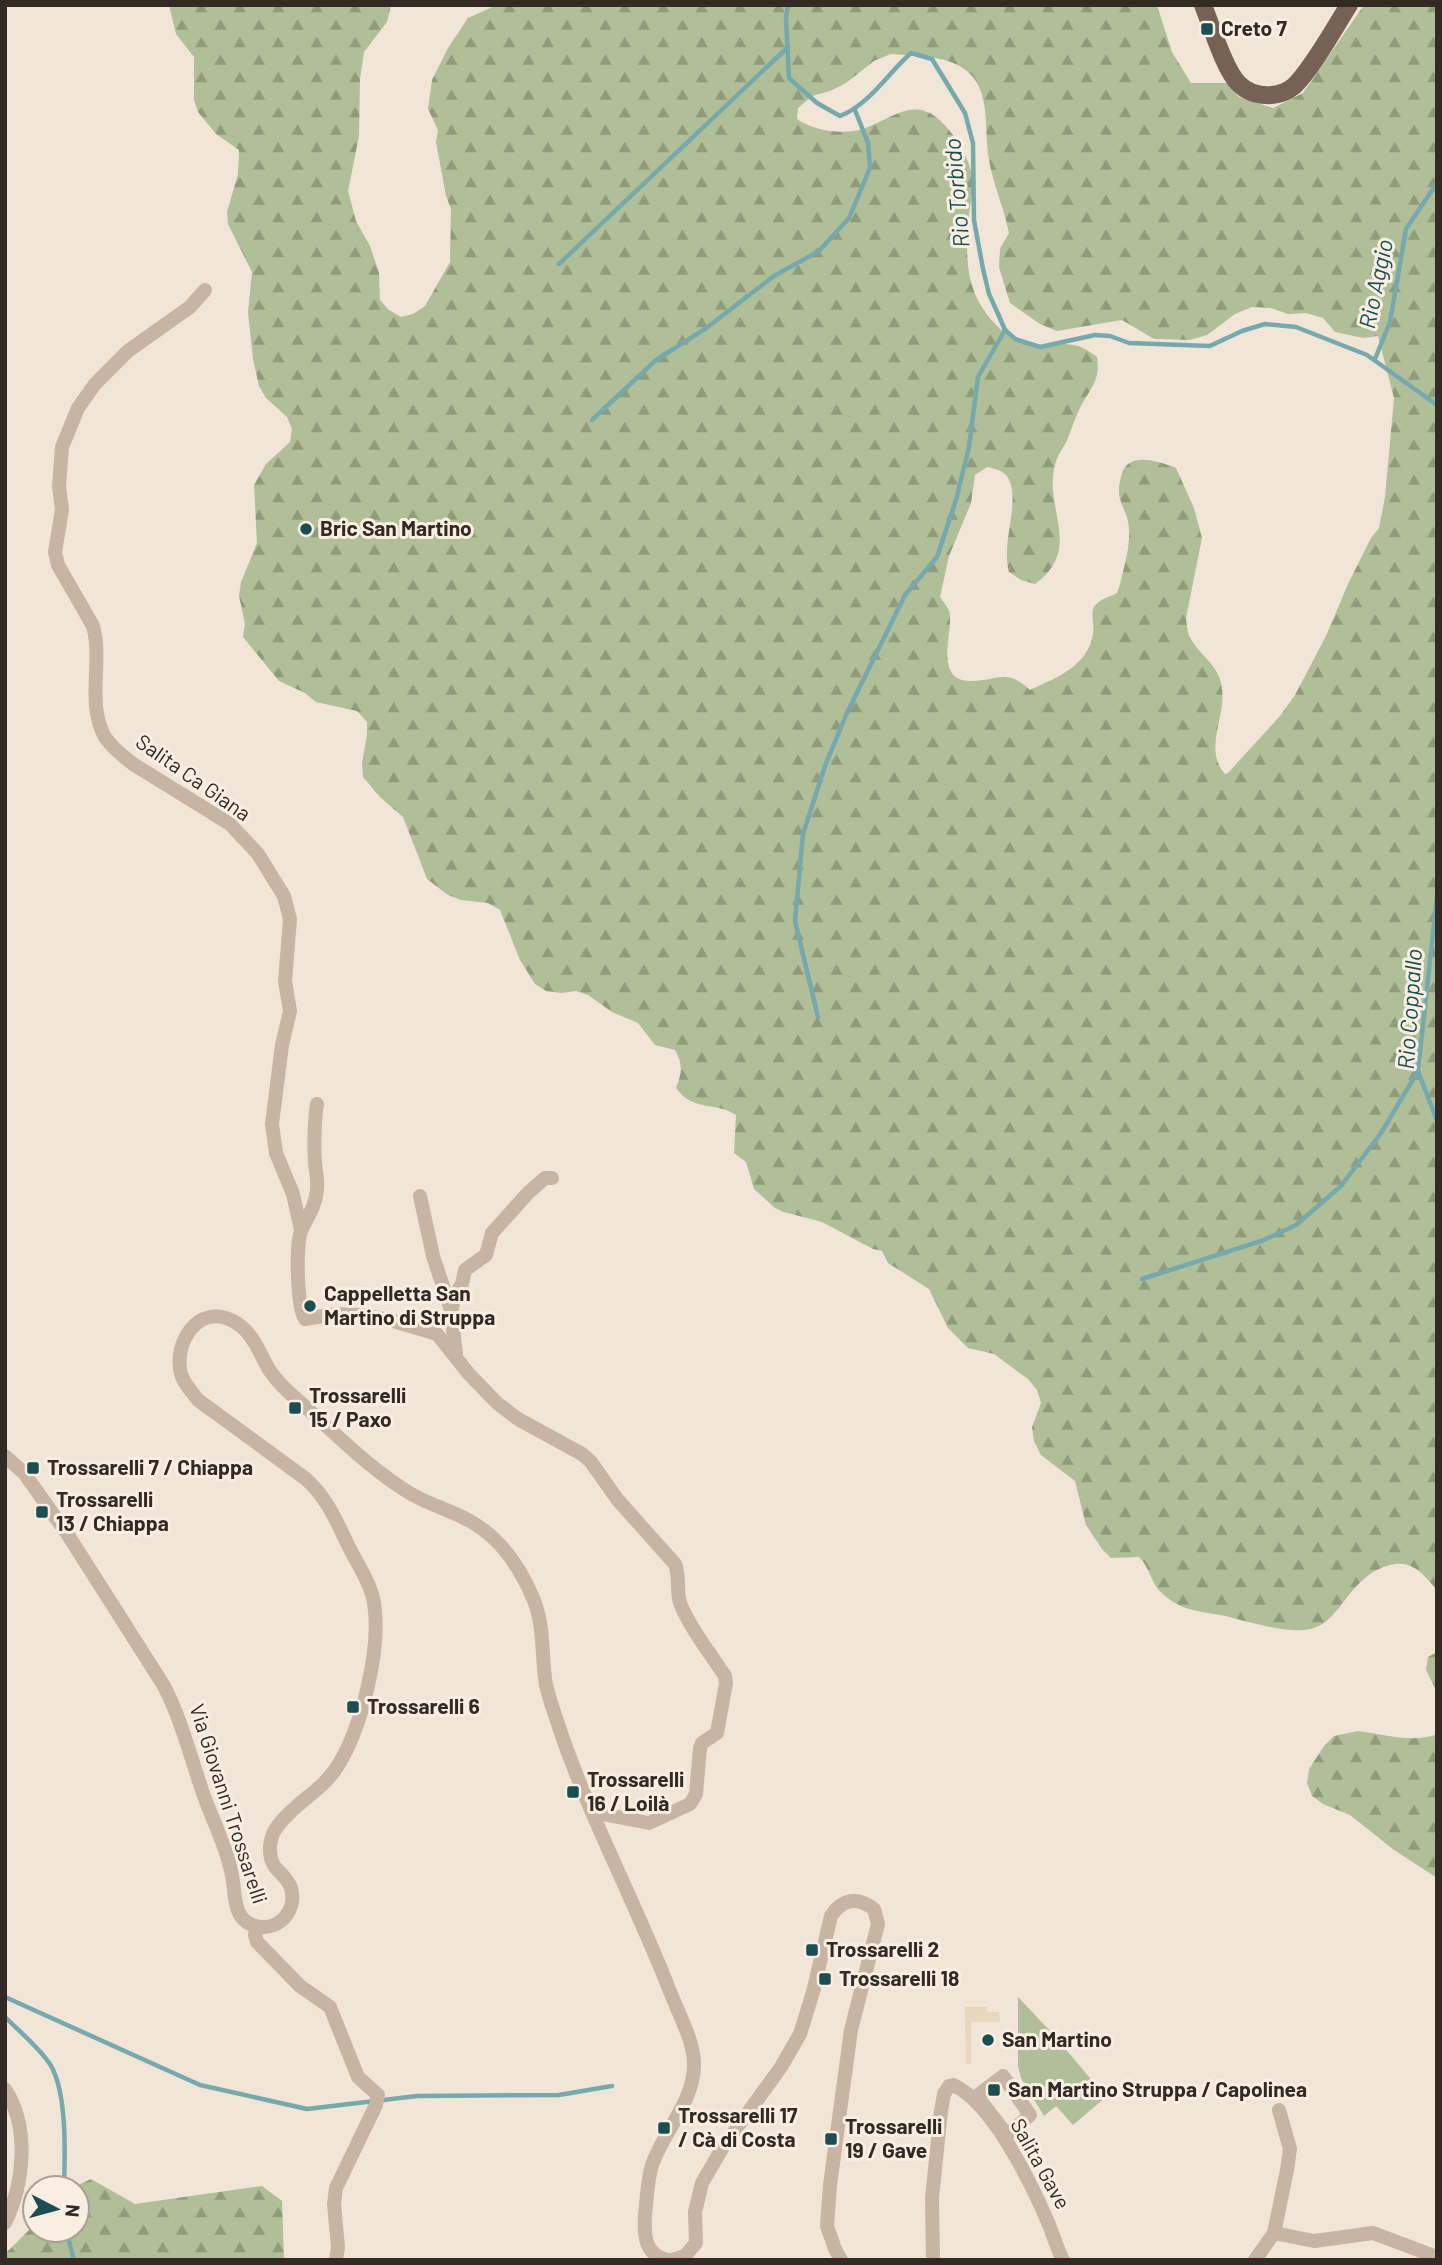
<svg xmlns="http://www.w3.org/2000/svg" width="1442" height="2265" viewBox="0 0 1442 2265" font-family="Barlow,sans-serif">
  <defs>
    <pattern id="forest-firs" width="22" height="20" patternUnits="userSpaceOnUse" patternTransform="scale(1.75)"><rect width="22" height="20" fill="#b0bf97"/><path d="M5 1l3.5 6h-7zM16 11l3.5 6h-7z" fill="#909b7b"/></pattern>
  </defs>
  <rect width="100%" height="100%" fill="#f0e5d6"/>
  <path fill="#b0bf97" d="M1018,1997L1052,2033L1106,2097L1073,2125L1056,2106L1044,2116L1021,2078L1018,2066Z"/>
  <g fill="url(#forest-firs)" fill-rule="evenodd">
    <path d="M169,5H391L387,22L364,52L360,79L359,136L348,191L356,221L370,246L379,273L380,300L389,310L401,317L413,314L425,306L450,262L451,209L446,196L436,142L438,130L428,109L432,80L448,48L468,18L497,5H1157L1172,52L1191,83H1227L1239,97L1273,108L1303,93L1364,5H1437V1590C1423,1574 1412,1559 1390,1565C1350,1575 1341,1620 1314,1628C1290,1636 1248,1621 1225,1616C1211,1613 1196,1612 1183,1607C1176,1604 1166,1598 1161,1592C1151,1584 1151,1569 1139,1557L1111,1558L1102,1549L1086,1525L1075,1481L1041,1455L1034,1441L1032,1427L1041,1403L1037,1390L1028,1379L994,1354L968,1348L948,1328L929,1289L888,1263L882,1251L873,1249L822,1222L784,1212L775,1208L754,1189L746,1162L734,1153L736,1115C714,1101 693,1112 676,1088C682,1073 683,1064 675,1050L655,1045L638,1023L612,1012L588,995L576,991L562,993L546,991L535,984L520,960L500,910L488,903L461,900L448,895L427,879L403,817L381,798L363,777L362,763L367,735V722L357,711L316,702L305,693L279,681L243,637L245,624L239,596L241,582L257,543L254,485L266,464L290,442L292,429L287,417L266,398L259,386L253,359L248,312L252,272L228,224L227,212L238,174L239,150L216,134L198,112L194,100V57L176,34ZM891,54C925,57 971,54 982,95C988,115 985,139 989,160C993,184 1004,208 1009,233L1000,249L999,267L1010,303L1040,324L1057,331L1122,320L1154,339L1190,340L1207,335L1235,314L1252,307L1271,308L1288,314L1306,313L1323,318L1335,332L1363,338L1378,336L1394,398L1385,497L1379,528L1371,538L1348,584L1326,636L1295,695L1280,716L1228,773L1225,774C1203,749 1226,718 1222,689C1220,666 1202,658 1191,639C1187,633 1187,625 1186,618L1202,538L1194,508L1176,468C1158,461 1126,450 1121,477C1119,484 1118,492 1120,499C1123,509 1129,518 1129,530C1130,548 1124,567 1120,584L1117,593C1110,597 1099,599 1094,607C1090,615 1095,625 1093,634C1088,666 1056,678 1030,690C1006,667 996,682 969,681C932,679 955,628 949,611C947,606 943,601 940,597L949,556L971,503L975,475L987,467C997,469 1006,471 1010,482C1019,507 1001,543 1009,572L1021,580L1035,584C1084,548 1043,509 1055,465C1057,456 1063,448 1067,440C1071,431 1074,420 1079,410C1089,389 1101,382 1097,357C1090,352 1082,346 1073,345C1054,342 1028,351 1011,338C966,303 964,267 969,214C971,200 975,185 971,171C966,152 952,130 937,118C912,97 888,121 863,129C843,135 814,131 797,119L798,108L812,96L830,91L846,83L874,61Z"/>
    <path d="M1437,1652V1692L1426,1670L1428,1657Z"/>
    <path d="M1358,1731C1384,1734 1410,1743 1435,1735L1437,1732V1878L1394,1850L1350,1815L1323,1804L1312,1796L1307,1783L1309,1769L1324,1746L1334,1736Z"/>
    <path d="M91,2179L135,2204L262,2186L282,2201L284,2260H5V2254L35,2224V2230H77V2188H72Z"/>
  </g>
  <path fill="#e8d6bd" d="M965,2007H987V2012H999L1000,2022H971V2064H966Z"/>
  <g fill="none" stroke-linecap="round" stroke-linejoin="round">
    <g stroke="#76a9ad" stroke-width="4.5">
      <path d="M788,5L786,18L789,78L817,103L840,116C869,105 888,73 911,53L932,59L965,113L973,143L974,220L983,269L989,294L999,316L1005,330L1015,339L1040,347L1095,335L1110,336L1129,343L1210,346L1242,331L1265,324L1296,327L1367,355L1437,405"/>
      <path d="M559,264L788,47"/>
      <path d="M1375,359L1390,322L1406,229L1437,183"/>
      <path d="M592,420L656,360L705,329L774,276L819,251L849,218L870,168L868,143L855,110"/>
      <path d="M1437,896L1418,1071L1437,1121"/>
      <path d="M818,1017L795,921L803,834L825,766L846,715L905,595L937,557L956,500L969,447L978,377L1005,330"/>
      <path d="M1142,1279L1264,1240L1296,1225L1341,1186L1381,1133L1418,1071"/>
      <path d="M5,1997L200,2085L307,2109L417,2096L559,2095L612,2086"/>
      <path d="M5,2017C19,2031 35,2044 47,2060C68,2085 65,2156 64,2188"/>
      <path d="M66,2230L74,2260"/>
    </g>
    <g stroke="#c8b4a3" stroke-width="14">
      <path d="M205,290L190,307L128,351L95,384L78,408L62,447L59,486L62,510L55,552L58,565L93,626C103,661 86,704 105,737C112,748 123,756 133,764L230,824L258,854L284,896L290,919L285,981L290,1011L282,1045L272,1124L276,1153L293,1194L301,1230"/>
      <path d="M317,1104C314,1123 314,1144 315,1163C316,1172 318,1181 317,1190C315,1207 309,1214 302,1229C295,1242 297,1307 305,1319L336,1314L360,1315L390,1320L437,1334L469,1374L497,1403L518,1419L582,1454L591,1462L617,1499L675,1564C680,1576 676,1589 680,1603C690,1628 710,1653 725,1676L726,1683L717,1733L702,1743L700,1748L696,1794L690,1804L649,1823L592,1812"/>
      <path d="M420,1196L433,1256L451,1310"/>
      <path d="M456,1354L451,1312L455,1295L462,1284L465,1270L486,1255L492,1233L528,1193L545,1178H552"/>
      <path d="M5,1456L24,1473L68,1535L164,1686C182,1721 191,1759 204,1796C213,1821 226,1846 231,1871C235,1885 233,1900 239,1913C243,1921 251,1926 260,1927C282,1929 297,1908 291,1888C288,1879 281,1874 275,1867C267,1855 269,1838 277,1827C294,1803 322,1791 337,1767C362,1728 383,1644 373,1598C369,1580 356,1562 348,1545C336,1520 327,1498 306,1479L198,1400C192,1392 184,1384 181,1374C173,1343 198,1303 233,1321C253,1331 259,1353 270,1371C278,1383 289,1393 301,1403C336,1434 372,1471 413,1495C431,1505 452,1511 470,1521C500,1538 520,1567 533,1598C545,1626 541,1656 546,1685C549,1697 553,1710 557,1721C587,1813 634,1899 669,1989C678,2013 695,2042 694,2067C693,2102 663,2133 652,2165C647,2181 647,2198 645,2215C644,2235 644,2254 667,2260"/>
      <path d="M258,1927L255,1935L257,1942L300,1986L330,2007L358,2077L378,2095L376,2105L336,2188L334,2204L338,2247L336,2260"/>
      <path d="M1003,2076L1030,2115L1007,2135L977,2096Z"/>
      <path d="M5,2089C30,2127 24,2184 5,2223"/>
      <path d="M1274,2233L1314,2241L1373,2233L1437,2257"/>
      <path d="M672,2260L685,2256L696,2243L695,2212L702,2183L723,2147L781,2067L800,2034L813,1992L831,1916C842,1899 857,1896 874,1909L878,1924L851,2030L830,2185L827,2226L835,2249L841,2260"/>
      <path d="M933,2260L932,2198L941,2111L944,2094L949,2086L953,2085C992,2102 1030,2181 1047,2220C1053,2233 1056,2247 1063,2260"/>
      <path d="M1255,2260L1274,2233L1287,2170L1290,2149L1279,2110"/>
    </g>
    <path stroke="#756156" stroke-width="18" d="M1203,5C1211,25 1225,71 1239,84C1253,98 1279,99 1294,86C1312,69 1335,27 1349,5"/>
  </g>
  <g fill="#1b4e53" stroke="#f8efe2" stroke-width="2.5">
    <rect x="1200" y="22" width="14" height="14" rx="3.5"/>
    <circle cx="306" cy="529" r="7"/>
    <circle cx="310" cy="1306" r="7"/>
    <rect x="288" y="1401" width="14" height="14" rx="3.5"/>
    <rect x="26" y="1461" width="14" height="14" rx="3.5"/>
    <rect x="35" y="1505" width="14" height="14" rx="3.5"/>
    <rect x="346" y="1700" width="14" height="14" rx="3.5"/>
    <rect x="566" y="1785" width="14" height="14" rx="3.5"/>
    <rect x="805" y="1943" width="14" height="14" rx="3.5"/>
    <rect x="818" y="1972" width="14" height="14" rx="3.5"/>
    <circle cx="988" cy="2040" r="7"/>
    <rect x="987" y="2083" width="14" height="14" rx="3.5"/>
    <rect x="657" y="2121" width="14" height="14" rx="3.5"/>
    <rect x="824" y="2132" width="14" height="14" rx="3.5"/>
  </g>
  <g text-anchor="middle" stroke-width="6" stroke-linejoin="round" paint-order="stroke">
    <g font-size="21" font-weight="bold" fill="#332925" stroke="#f8efe2" text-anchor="start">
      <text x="1221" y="36">Creto 7</text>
      <text x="320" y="536">Bric San Martino</text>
      <text x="324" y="1301">Cappelletta San<tspan x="324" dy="24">Martino di Struppa</tspan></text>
      <text x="309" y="1403">Trossarelli<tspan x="309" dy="24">15 / Paxo</tspan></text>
      <text x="47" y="1475">Trossarelli 7 / Chiappa</text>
      <text x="56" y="1507">Trossarelli<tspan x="56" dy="24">13 / Chiappa</tspan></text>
      <text x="367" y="1714">Trossarelli 6</text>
      <text x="587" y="1787">Trossarelli<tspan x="587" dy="24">16 / Loilà</tspan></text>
      <text x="826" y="1957">Trossarelli 2</text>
      <text x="839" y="1986">Trossarelli 18</text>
      <text x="1002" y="2047">San Martino</text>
      <text x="1008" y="2097">San Martino Struppa / Capolinea</text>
      <text x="678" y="2123">Trossarelli 17<tspan x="678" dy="24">/ Cà di Costa</tspan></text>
      <text x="845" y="2134">Trossarelli<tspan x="845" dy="24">19 / Gave</tspan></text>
    </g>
    <g font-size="21" fill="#332925" stroke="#f8efe2">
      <text transform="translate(193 778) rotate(35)" y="7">Salita Ca Giana</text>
      <text transform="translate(228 1804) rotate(72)" y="7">Via Giovanni Trossarelli</text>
      <text transform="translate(1040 2164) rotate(61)" y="7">Salita Gave</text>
    </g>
    <g font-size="23" font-style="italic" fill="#1b4e53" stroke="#f8efe2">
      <text transform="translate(957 193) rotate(-95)" y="8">Rio Torbido</text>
      <text transform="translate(1376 284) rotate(-78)" y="8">Rio Aggio</text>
      <text transform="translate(1410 1009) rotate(-86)" y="8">Rio Coppallo</text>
    </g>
  </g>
  <rect width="1442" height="2265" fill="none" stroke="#332925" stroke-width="14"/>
  <g transform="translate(56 2209) rotate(96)"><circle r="33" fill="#f8efe2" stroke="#a9a096" stroke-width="2"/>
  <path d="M0-5L12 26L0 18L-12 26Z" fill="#1b4e53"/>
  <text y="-10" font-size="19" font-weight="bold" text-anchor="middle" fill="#332925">N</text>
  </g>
</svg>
